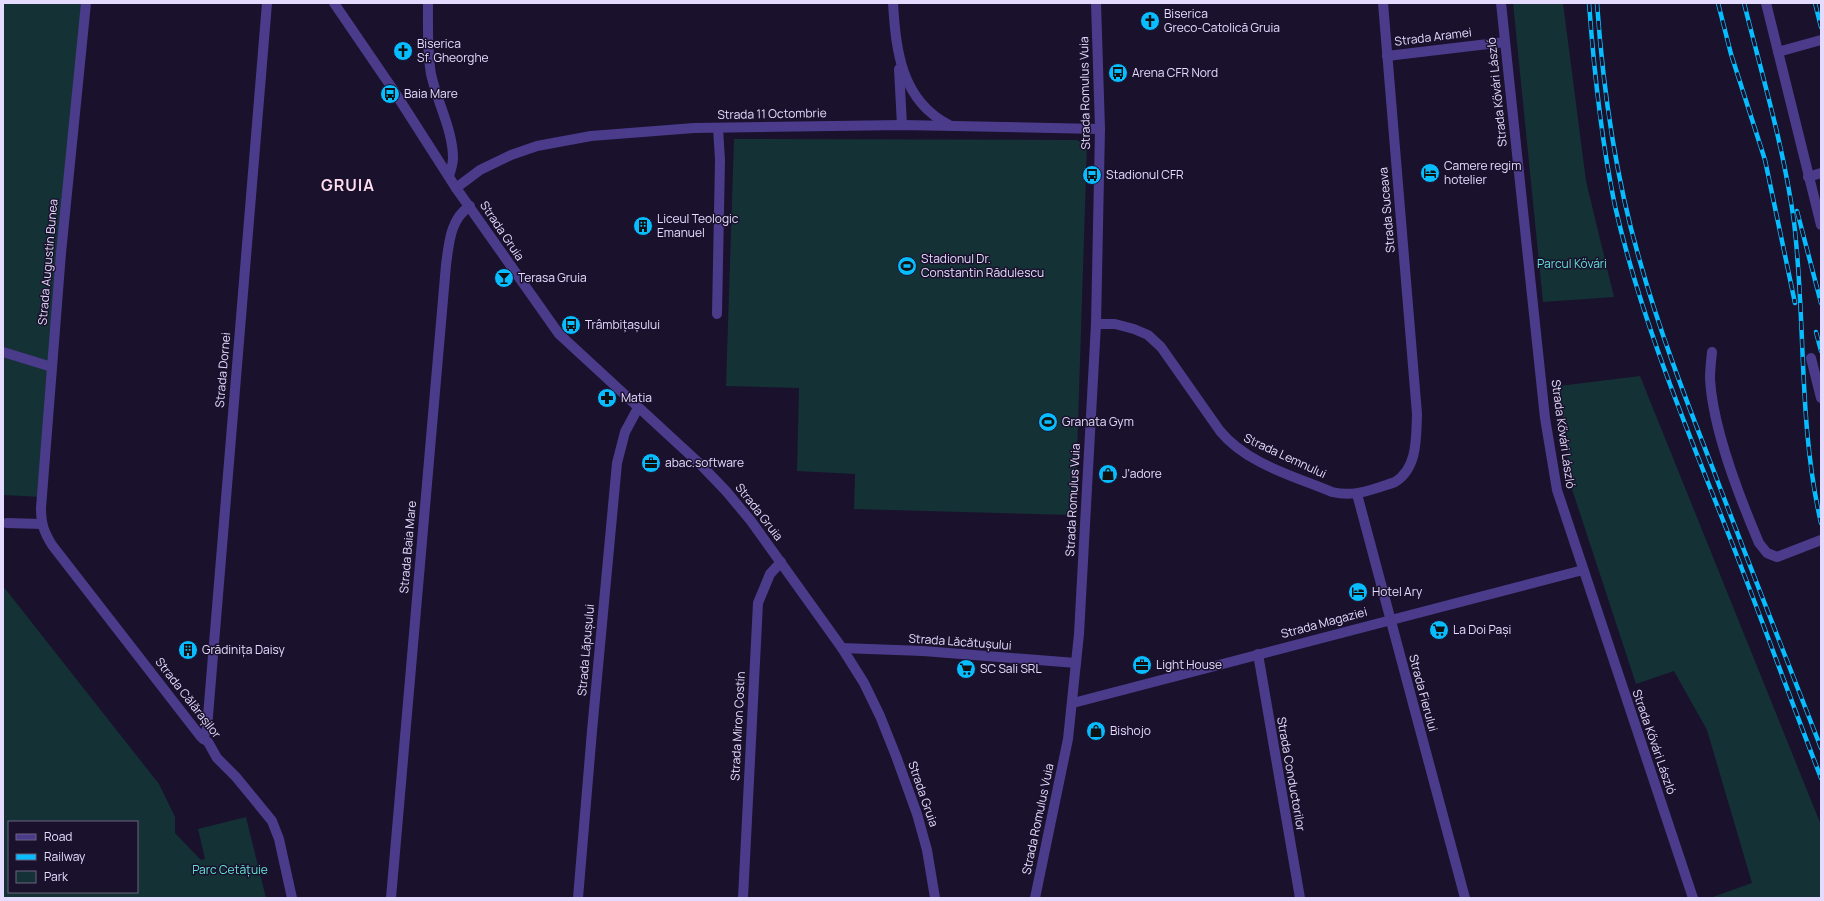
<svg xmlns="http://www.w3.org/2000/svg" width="1824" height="901" viewBox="0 0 1824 901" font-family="Manrope,sans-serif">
  <rect width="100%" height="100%" fill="#1a112c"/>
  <g fill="#143136" fill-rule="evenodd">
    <path d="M3,3H86L42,497L3,495Z"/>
    <path d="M1513,3H1563L1586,181L1614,297L1543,302Z"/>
    <path d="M734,139L1077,140L1087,146L1075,515L854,509L855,474L797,471L799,388L726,386Z"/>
    <path d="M1640,376L1821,825V898H1710L1752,883L1707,730L1674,671L1636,684L1570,483L1559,386Z"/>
    <path d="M3,586L159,784L175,817V833L201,860L205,859L198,829L246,817L266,898H3ZM9,822H137V892H9Z"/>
  </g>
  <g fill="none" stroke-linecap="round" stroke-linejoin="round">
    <g stroke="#4b3b8b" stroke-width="10">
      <path d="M86,3L61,253L41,508C41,524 44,532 52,545L201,737L208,742L217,758L236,777L272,821L279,839L292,898"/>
      <path d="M334,3L392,88L456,188L559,334L700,464L726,491L751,521L842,648L864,683L880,716L896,756L917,814L927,850L935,898"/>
      <path d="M428,3C428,27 427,51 431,74C437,102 453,130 453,158C453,164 451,170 449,176"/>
      <path d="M893,3C896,51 901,100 949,125"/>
      <path d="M1501,3L1545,418L1557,490L1693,898"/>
      <path d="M1766,3L1821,225"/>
      <path d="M1778,52L1821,40"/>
      <path d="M1387,56L1505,42"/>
      <path d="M899,69L902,125"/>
      <path d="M1808,177L1821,173"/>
      <path d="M456,188L480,170L511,155L537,146L591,136L694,128L902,125L1100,129"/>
      <path d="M717,314L720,160L718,128"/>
      <path d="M1096,324H1115L1134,329L1148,335L1161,347L1220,431C1247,464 1294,476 1332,492C1349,496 1361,493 1377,488C1383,486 1390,484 1395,482C1418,468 1416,437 1417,414L1383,3"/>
      <path d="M3,352L52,367"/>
      <path d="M1712,352C1711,361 1710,370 1710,379C1713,430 1739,496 1759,543L1767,553L1777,557L1821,540"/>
      <path d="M1811,358L1821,398"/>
      <path d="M1357,494L1465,898"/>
      <path d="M7,523L42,524"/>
      <path d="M842,648L923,651L1076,663"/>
      <path d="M1258,654L1300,898"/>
      <path d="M1073,703L1583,570"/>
      <path d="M203,739L207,728L267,3"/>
      <path d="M391,898L446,265C449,243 450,219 470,206"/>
      <path d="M578,898L592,731L617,463L625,432L638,408"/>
      <path d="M743,898L758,603L770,574L781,562"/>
      <path d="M1035,898L1068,739L1079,634L1096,324L1100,129L1096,3"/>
    </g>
    <defs>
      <g id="rail">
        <path d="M1589,3C1594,71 1601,139 1615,206C1641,320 1687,429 1730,538C1761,617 1790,698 1821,778"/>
        <path d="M1597,3C1603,89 1615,175 1639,258C1659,330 1686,400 1713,469C1748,562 1785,655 1821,748"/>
        <path d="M1718,3L1731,54L1765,160L1795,303"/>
        <path d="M1744,3C1762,75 1784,148 1794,222C1806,322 1798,424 1821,523"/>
        <path d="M1815,3L1821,27"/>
        <path d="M1797,211L1821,303"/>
        <path d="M1816,332L1821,351"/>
      </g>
    </defs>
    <use href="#rail" stroke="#07bdff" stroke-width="4.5"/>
    <use href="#rail" stroke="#1a112c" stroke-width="3" stroke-dasharray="9" stroke-linecap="butt"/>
  </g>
  <defs>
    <symbol id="church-disc" viewBox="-11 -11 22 22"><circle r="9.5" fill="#07bdff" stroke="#1a112c"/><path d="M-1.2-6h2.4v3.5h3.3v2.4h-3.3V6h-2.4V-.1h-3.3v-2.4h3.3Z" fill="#111"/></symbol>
    <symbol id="bus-disc" viewBox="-11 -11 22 22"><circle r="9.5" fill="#07bdff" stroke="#1a112c"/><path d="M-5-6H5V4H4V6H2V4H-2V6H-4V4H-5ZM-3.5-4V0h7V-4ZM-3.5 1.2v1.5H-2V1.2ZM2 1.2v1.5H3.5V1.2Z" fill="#111"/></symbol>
    <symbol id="hotel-disc" viewBox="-11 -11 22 22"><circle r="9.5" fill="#07bdff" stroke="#1a112c"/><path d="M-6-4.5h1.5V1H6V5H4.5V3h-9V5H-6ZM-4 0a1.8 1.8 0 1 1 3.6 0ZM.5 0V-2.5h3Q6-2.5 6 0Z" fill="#111"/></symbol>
    <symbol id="building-disc" viewBox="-11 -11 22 22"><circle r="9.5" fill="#07bdff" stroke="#1a112c"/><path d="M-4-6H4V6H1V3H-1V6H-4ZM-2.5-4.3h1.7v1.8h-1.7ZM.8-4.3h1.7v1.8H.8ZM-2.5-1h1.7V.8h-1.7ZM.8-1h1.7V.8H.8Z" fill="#111"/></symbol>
    <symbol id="stadium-disc" viewBox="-11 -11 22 22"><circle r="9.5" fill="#07bdff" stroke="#1a112c"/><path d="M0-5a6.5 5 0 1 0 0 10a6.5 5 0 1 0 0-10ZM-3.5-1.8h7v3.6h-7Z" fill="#111"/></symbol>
    <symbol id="bar-disc" viewBox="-11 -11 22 22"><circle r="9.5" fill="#07bdff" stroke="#1a112c"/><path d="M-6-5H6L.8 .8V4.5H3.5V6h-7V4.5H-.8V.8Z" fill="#111"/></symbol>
    <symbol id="pharmacy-disc" viewBox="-11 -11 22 22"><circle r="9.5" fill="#07bdff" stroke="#1a112c"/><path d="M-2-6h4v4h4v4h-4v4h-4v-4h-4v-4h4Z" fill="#111"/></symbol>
    <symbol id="office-disc" viewBox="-11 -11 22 22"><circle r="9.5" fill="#07bdff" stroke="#1a112c"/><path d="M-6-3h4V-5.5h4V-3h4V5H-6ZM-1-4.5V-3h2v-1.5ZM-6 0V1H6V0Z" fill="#111"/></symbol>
    <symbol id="shop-disc" viewBox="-11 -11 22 22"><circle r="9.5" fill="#07bdff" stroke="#1a112c"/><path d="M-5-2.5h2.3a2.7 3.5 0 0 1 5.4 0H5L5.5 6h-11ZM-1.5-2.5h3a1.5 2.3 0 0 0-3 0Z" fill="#111"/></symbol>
    <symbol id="supermarket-disc" viewBox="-11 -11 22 22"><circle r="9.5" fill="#07bdff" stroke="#1a112c"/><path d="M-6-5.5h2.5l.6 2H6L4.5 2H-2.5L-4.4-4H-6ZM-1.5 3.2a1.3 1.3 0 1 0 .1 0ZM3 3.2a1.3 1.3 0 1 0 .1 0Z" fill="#111"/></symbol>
  </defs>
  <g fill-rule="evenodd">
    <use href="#church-disc" x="1139" y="10" width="22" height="22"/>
    <use href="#church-disc" x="392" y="40" width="22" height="22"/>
    <use href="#bus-disc" x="1107" y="62" width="22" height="22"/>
    <use href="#bus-disc" x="379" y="83" width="22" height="22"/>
    <use href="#hotel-disc" x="1419" y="162" width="22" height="22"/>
    <use href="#bus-disc" x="1081" y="164" width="22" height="22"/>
    <use href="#building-disc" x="632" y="215" width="22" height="22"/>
    <use href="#stadium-disc" x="896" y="255" width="22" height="22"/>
    <use href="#bar-disc" x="493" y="267" width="22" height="22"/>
    <use href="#bus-disc" x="560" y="314" width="22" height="22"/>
    <use href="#pharmacy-disc" x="596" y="387" width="22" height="22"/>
    <use href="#stadium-disc" x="1037" y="411" width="22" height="22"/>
    <use href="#office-disc" x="640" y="452" width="22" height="22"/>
    <use href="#shop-disc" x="1097" y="463" width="22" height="22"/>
    <use href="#hotel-disc" x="1347" y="581" width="22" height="22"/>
    <use href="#supermarket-disc" x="1428" y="619" width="22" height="22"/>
    <use href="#building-disc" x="177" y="639" width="22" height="22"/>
    <use href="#office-disc" x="1131" y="654" width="22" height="22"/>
    <use href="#supermarket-disc" x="955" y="658" width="22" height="22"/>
    <use href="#shop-disc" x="1085" y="720" width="22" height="22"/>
  </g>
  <g text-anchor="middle" stroke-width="3" stroke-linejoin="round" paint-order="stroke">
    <g font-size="12" fill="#e5dbff" stroke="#1a112c" text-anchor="start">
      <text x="1164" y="18">Biserica<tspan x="1164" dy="14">Greco-Catolică Gruia</tspan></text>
      <text x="417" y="48">Biserica<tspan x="417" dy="14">Sf. Gheorghe</tspan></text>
      <text x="1132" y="77">Arena CFR Nord</text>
      <text x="404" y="98">Baia Mare</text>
      <text x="1444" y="170">Camere regim<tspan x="1444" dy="14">hotelier</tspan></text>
      <text x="1106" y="179">Stadionul CFR</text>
      <text x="657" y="223">Liceul Teologic<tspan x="657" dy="14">Emanuel</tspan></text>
      <text x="921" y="263">Stadionul Dr.<tspan x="921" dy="14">Constantin Rădulescu</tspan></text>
      <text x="518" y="282">Terasa Gruia</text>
      <text x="585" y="329">Trâmbițașului</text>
      <text x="621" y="402">Matia</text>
      <text x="1062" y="426">Granata Gym</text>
      <text x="665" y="467">abac.software</text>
      <text x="1122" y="478">J'adore</text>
      <text x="1372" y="596">Hotel Ary</text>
      <text x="1453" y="634">La Doi Pași</text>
      <text x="202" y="654">Grădinița Daisy</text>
      <text x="1156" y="669">Light House</text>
      <text x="980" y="673">SC Sali SRL</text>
      <text x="1110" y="735">Bishojo</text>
    </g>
    <g font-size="12" fill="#e5dbff" stroke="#1a112c">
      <text transform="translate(1433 37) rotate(-7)" y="4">Strada Aramei</text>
      <text transform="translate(1497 92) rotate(-96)" y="4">Strada Kővári László</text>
      <text transform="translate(1085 93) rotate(-91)" y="4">Strada Romulus Vuia</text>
      <text transform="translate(772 114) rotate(-1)" y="4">Strada 11 Octombrie</text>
      <text transform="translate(1387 210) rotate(-95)" y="4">Strada Suceava</text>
      <text transform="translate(502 231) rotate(56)" y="4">Strada Gruia</text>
      <text transform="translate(48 262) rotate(-85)" y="4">Strada Augustin Bunea</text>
      <text transform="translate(223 370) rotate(-85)" y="4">Strada Dornei</text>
      <text transform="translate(1563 434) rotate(82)" y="4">Strada Kővári László</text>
      <text transform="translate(1285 456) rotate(25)" y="4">Strada Lemnului</text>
      <text transform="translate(1073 500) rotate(-87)" y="4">Strada Romulus Vuia</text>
      <text transform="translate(759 512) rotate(52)" y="4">Strada Gruia</text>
      <text transform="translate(408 547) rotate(-85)" y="4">Strada Baia Mare</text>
      <text transform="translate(1324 623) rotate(-15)" y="4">Strada Magaziei</text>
      <text transform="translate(960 642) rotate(4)" y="4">Strada Lăcătușului</text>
      <text transform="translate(586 650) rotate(-85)" y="4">Strada Lăpușului</text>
      <text transform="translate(1423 693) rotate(75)" y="4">Strada Fierului</text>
      <text transform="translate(188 698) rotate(52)" y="4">Strada Călărașilor</text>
      <text transform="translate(738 726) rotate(-87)" y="4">Strada Miron Costin</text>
      <text transform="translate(1654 742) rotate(71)" y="4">Strada Kővári László</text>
      <text transform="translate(1291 774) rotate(80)" y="4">Strada Conductorilor</text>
      <text transform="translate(923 794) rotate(71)" y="4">Strada Gruia</text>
      <text transform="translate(1038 819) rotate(-78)" y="4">Strada Romulus Vuia</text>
    </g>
    <g font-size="12" fill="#63e3d8" stroke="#1a112c">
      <text x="1572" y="268">Parcul Kővári</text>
      <text x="230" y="874">Parc Cetățuie</text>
    </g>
    <g font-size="16" font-weight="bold" letter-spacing="1" fill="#ffdded" stroke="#1a112c">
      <text x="348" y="191">GRUIA</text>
    </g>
  </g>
  <rect width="1824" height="901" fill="none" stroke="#e5dbff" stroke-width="8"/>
  <rect x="8" y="821" width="130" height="72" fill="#1a112c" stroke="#6b6280"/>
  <rect x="16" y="834" width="20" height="6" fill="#4b3b8b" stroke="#6b6280"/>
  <text x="44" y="841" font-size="12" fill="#e5dbff">Road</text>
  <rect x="16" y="854" width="20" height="6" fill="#07bdff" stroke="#6b6280"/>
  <text x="44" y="861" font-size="12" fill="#e5dbff">Railway</text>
  <rect x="16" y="871" width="20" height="12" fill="#143136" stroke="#6b6280"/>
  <text x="44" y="881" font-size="12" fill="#e5dbff">Park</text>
</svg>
